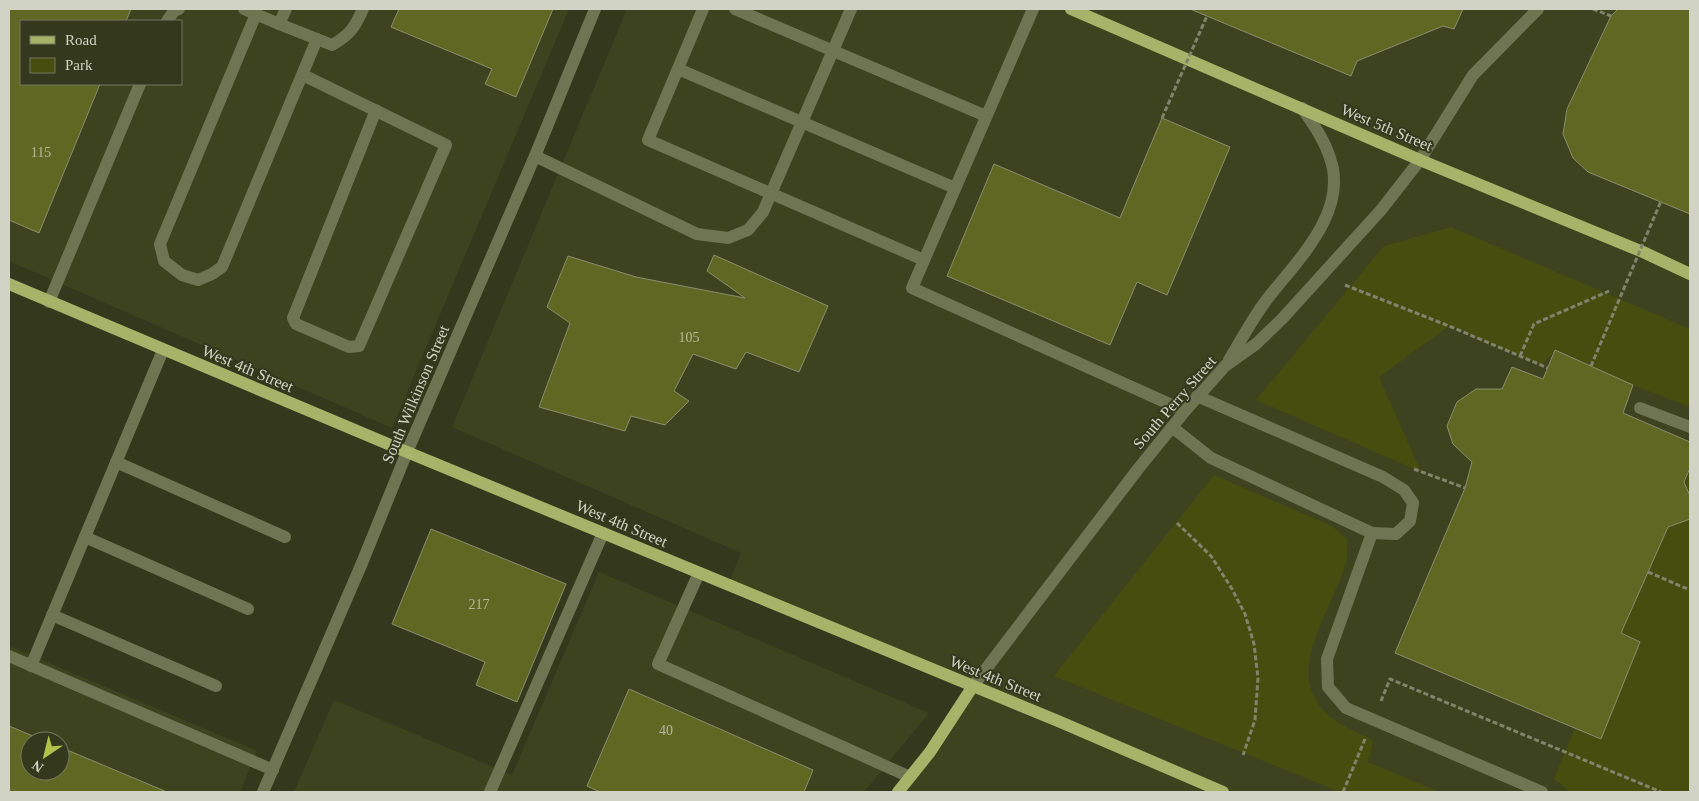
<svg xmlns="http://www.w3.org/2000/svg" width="1699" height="801" viewBox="0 0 1699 801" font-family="Georgia,serif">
  <rect width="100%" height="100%" fill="#34391d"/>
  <g fill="#3d431f" fill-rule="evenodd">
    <path d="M9,9H569L392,428L9,261ZM21,21H181V84H21Z"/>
    <path d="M627,9H1690V792H898L972,686L728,585L741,553L452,427Z"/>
    <path d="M599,572L929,713L864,792H294L334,700L512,775Z"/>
    <path d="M9,646L257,751L240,792H9ZM30,741H60V771H30Z"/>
  </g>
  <g fill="#464e0f">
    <path d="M1451,227L1690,329V407L1633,385L1556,350L1541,365L1449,326L1379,377L1421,472L1256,400L1384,246Z"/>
    <path d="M1690,470V792H1571L1554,779L1575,728L1601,738L1640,642L1621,633Z"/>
    <path d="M1214,475L1332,526L1347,539C1347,546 1348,555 1346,562C1335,606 1285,666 1322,709C1335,724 1356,732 1373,740L1368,762L1439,792H1340L1054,676Z"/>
  </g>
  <g fill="#5f6823" stroke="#888e6f">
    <path d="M9,9H131L126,21H21V84H100L39,233L9,220Z"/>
    <path d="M399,9H553L516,97L485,84L492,69L391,27Z"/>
    <path d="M1190,9H1463L1454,29L1443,26L1357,61L1351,76Z"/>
    <path d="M1618,9H1690V214L1588,172L1573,158L1563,134L1567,109L1611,16Z"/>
    <path d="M1162,118L1230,147L1167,295L1137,282L1110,345L947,276L994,164L1120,218Z"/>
    <path d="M714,255L828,306L799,372L746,352L736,369L693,354L674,391L689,401L665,425L631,416L625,431L539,407L570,323L547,307L568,256L636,277L745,298L707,271Z"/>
    <path d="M1555,350L1633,385L1623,413L1690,442V468L1684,482L1690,496V519L1668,527L1621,633L1640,642L1601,739L1395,653L1465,488L1472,462L1453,444L1447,426L1457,402L1476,389H1502L1512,367L1543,379Z"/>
    <path d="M431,529L566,584L517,702L476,685L485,662L392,624Z"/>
    <path d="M629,689L813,770L804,792H600L587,786Z"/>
    <path d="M9,726L45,741H30V771H60V747L167,792H9Z"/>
  </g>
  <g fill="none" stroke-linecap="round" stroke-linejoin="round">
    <g stroke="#80846d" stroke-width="3" stroke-dasharray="5 2.5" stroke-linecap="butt">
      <path d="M1593,9L1611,16"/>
      <path d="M1345,285L1449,326L1548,368"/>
      <path d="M1520,356L1534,324L1609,291"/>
      <path d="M1414,469L1465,488"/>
      <path d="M1177,523L1211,556L1232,589L1245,614L1254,644L1258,678L1255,720L1243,755"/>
      <path d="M1648,572L1690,590"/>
      <path d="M1381,701L1390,679L1661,792"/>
      <path d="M1343,792L1365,739"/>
    </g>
    <g stroke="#6f7552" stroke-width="12">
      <path d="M244,9L279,24"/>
      <path d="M286,9L279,24L332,45C350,35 355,27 363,9"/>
      <path d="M703,9L648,140L924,260"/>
      <path d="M735,9L986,116"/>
      <path d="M1033,9L912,288L1185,411"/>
      <path d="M256,14L160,244L164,261L182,275L198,280L212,274L222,267L317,39"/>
      <path d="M167,21L174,11L179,9"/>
      <path d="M678,69L955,188"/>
      <path d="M303,75L446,145L359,346L349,347L296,324L293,318L376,110"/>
      <path d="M535,156L697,234L728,238L748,230L763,212L851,9"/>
      <path d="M49,302L140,84"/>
      <path d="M1229,360C1242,339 1253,317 1268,298C1298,260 1349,211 1330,158C1324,139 1313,124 1302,108"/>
      <path d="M1197,396L1383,477L1404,490L1413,503L1410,521L1396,534L1372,533"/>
      <path d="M1640,408L1690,427"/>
      <path d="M1172,427L1211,458L1372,533L1327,659L1328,687L1346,708L1542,792"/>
      <path d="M116,462L285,537"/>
      <path d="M85,537L248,609"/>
      <path d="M699,573L658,664L910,777"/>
      <path d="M52,615L216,686"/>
      <path d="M9,656L273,770"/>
      <path d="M31,666L163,350"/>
      <path d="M973,686L1138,469L1185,411L1225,366L1256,344L1282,319L1381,210L1420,160L1473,75L1538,9"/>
      <path d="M263,792L362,563L407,452L535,156L595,9"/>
      <path d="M490,792L603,533"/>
    </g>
    <g stroke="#a7b369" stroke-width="12">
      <path d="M1071,9L1420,160L1643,252L1690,274"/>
      <path d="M9,284L407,452L1058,721L1223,792"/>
      <path d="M898,792L930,752L973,686"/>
    </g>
    <g stroke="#80846d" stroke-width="3" stroke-dasharray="5 2.5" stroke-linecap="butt">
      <path d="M1162,118L1207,16"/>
      <path d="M1591,366L1661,201"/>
    </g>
  </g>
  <g text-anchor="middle" stroke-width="4" stroke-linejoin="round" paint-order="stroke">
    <g font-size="14" fill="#b4b99c">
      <text x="41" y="157">115</text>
      <text x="689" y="342">105</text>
      <text x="479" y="609">217</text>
      <text x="666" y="735">40</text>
    </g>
    <g font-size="16" fill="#d1d4c4" stroke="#34391d">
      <text transform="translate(1387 127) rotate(23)" y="6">West 5th Street</text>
      <text transform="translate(248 368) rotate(23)" y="6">West 4th Street</text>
      <text transform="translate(415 394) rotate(-67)" y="6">South Wilkinson Street</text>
      <text transform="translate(1174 402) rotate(-49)" y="6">South Perry Street</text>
      <text transform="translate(622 523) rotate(23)" y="6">West 4th Street</text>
      <text transform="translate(996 678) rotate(22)" y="6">West 4th Street</text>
    </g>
  </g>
  <rect width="1699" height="801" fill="none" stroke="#d1d4c4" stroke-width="20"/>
  <rect x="20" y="20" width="162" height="65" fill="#34391d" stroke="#737760"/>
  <rect x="30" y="36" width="25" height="8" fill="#a7b369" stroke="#737760"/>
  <text x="65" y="45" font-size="15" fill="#d1d4c4">Road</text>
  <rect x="30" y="58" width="25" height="15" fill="#464e0f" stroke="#737760"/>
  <text x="65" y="70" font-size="15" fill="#d1d4c4">Park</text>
  <g transform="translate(45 756) rotate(215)"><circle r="24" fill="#34391d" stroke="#737760"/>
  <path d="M0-4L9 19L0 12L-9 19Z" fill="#b2c34c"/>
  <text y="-8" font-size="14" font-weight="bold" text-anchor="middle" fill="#d1d4c4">N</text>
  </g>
</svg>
